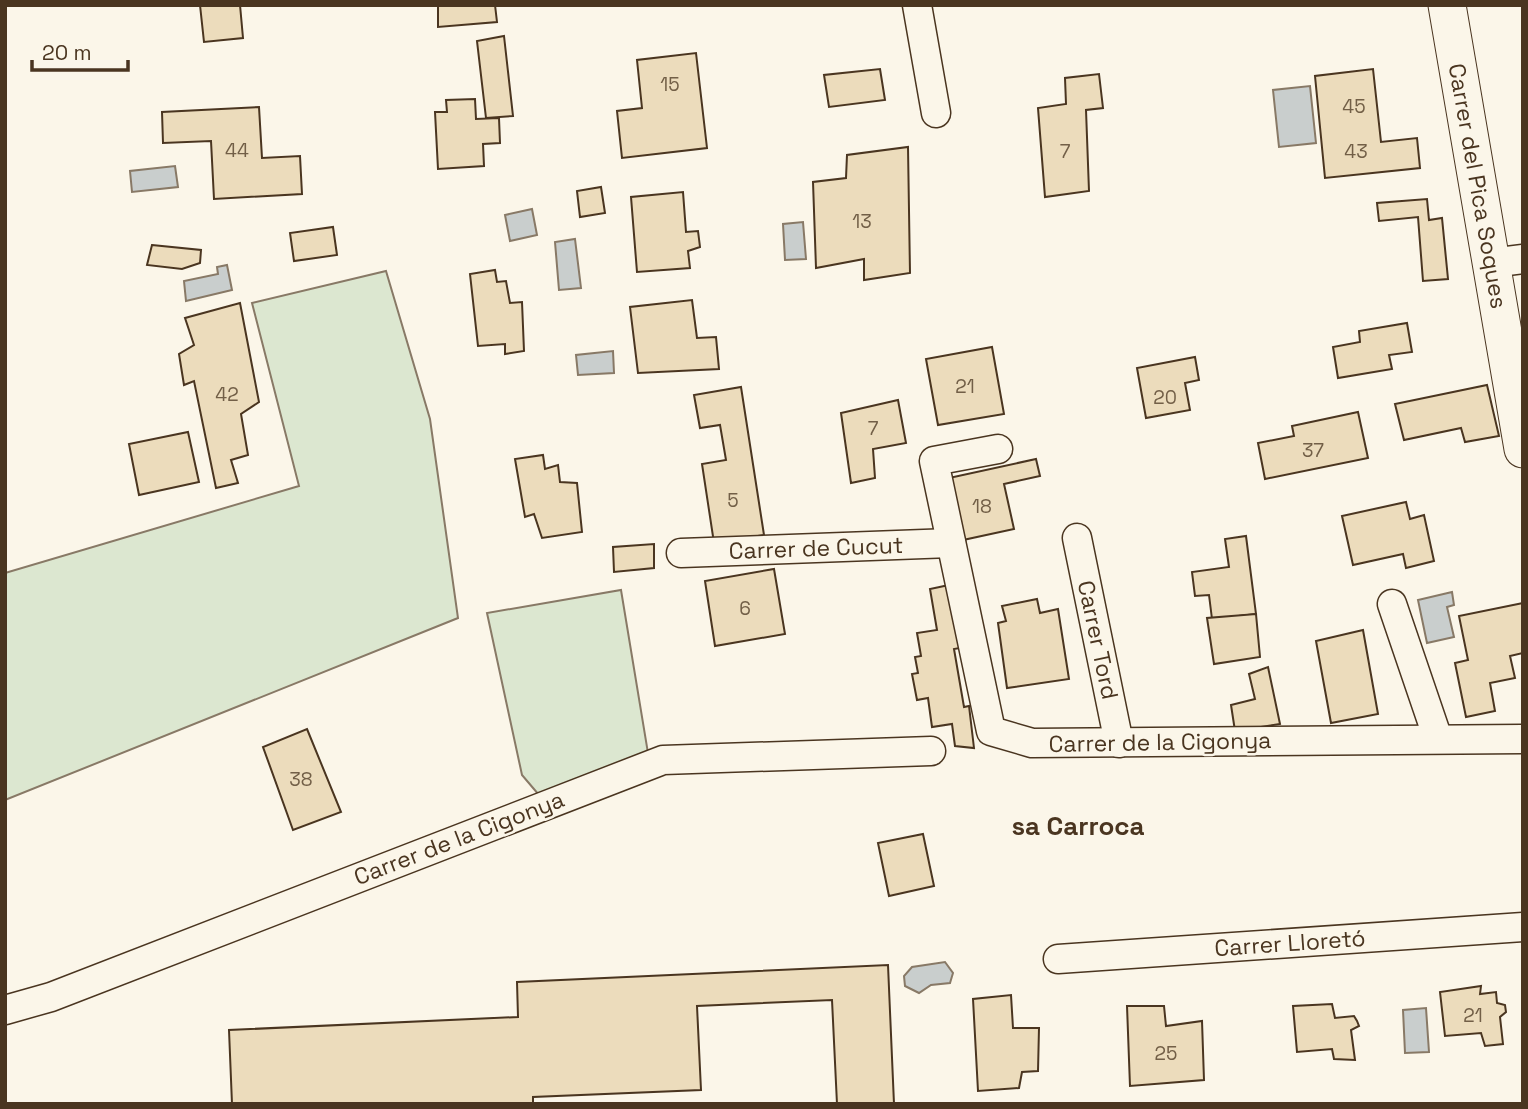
<svg xmlns="http://www.w3.org/2000/svg" width="1528" height="1109" viewBox="0 0 1528 1109" font-family="'Space Grotesk',sans-serif">
  <rect width="100%" height="100%" fill="#fbf6e9"/>
  <g fill="#dce7d0" stroke="#887966" stroke-width="2">
    <path d="M386,271L430,419L458,618L5,800V573L299,486L252,303Z"/>
    <path d="M621,590L648,753L539,795L522,775L487,613Z"/>
  </g>
  <g fill="#c9cecd" stroke="#887966" stroke-width="2">
    <path d="M1310,86L1316,143L1279,147L1273,90Z"/>
    <path d="M175,166L178,187L132,192L130,171Z"/>
    <path d="M532,209L537,235L510,241L505,215Z"/>
    <path d="M803,222L806,259L785,260L783,224Z"/>
    <path d="M575,239L581,288L559,290L555,242Z"/>
    <path d="M227,265L232,290L186,301L184,281L218,274L217,267Z"/>
    <path d="M613,351L614,373L578,375L576,355Z"/>
    <path d="M1452,592L1454,605L1447,607L1454,637L1427,643L1418,600Z"/>
    <path d="M945,962L953,973L950,983L931,985L919,993L905,986L904,976L912,967Z"/>
    <path d="M1426,1008L1429,1052L1405,1053L1403,1010Z"/>
  </g>
  <g fill="#ecdcbc" stroke="#4a3520" stroke-width="2">
    <path d="M200,5H240L243,38L204,42Z"/>
    <path d="M438,5H495L497,22L438,27Z"/>
    <path d="M504,36L513,116L486,118L477,41Z"/>
    <path d="M696,53L707,148L622,158L617,111L642,108L637,60Z"/>
    <path d="M880,69L885,100L829,107L824,75Z"/>
    <path d="M1373,69L1381,142L1417,138L1420,168L1325,178L1315,76Z"/>
    <path d="M1099,74L1103,108L1086,110L1089,191L1045,197L1038,108L1066,104L1065,78Z"/>
    <path d="M475,99L476,119L499,118L500,143L483,144L484,166L438,169L435,112H447L446,100Z"/>
    <path d="M259,107L262,158L300,156L302,194L214,199L211,141L163,143L162,112Z"/>
    <path d="M908,147L910,273L864,280V259L816,268L813,182L846,178L847,155Z"/>
    <path d="M601,187L605,213L580,217L577,191Z"/>
    <path d="M683,192L686,232L698,231L700,247L688,251L690,268L637,272L631,197Z"/>
    <path d="M1427,199L1429,220L1442,218L1448,279L1423,281L1418,217L1379,221L1377,203Z"/>
    <path d="M333,227L337,255L294,261L290,233Z"/>
    <path d="M152,245L201,250L200,263L182,269L147,265Z"/>
    <path d="M495,270L497,282L506,281L510,303L522,302L524,351L505,354V344L478,346L470,274Z"/>
    <path d="M692,300L697,338L716,337L719,369L638,373L630,307Z"/>
    <path d="M240,303L259,402L241,414L248,455L231,460L238,483L216,488L194,381L184,385L179,354L194,345L185,318Z"/>
    <path d="M1407,323L1412,352L1389,355L1392,369L1338,378L1333,347L1360,342L1359,331Z"/>
    <path d="M992,347L1004,414L938,425L926,359Z"/>
    <path d="M1195,357L1199,380L1185,383L1190,410L1146,418L1137,368Z"/>
    <path d="M1487,385L1499,436L1465,442L1461,428L1404,440L1395,404Z"/>
    <path d="M741,387L764,535L714,543L702,464L726,460L720,425L700,428L694,395Z"/>
    <path d="M898,400L906,443L873,449L875,478L851,483L841,413Z"/>
    <path d="M1358,412L1368,458L1265,479L1258,443L1294,436L1292,426Z"/>
    <path d="M188,432L199,482L139,495L129,444Z"/>
    <path d="M543,455L545,469L558,465L560,482L577,483L582,532L542,538L534,514L525,517L515,459Z"/>
    <path d="M1036,459L1040,476L1004,484L1014,529L963,540L949,478Z"/>
    <path d="M1406,502L1410,519L1424,515L1434,561L1406,568L1403,554L1353,565L1342,516Z"/>
    <path d="M1246,536L1256,614L1212,619L1209,595L1195,596L1192,572L1229,567L1225,539Z"/>
    <path d="M654,544V568L614,572L613,547Z"/>
    <path d="M774,569L785,634L715,646L705,581Z"/>
    <path d="M949,585L960,648L954,649L964,707L969,706L974,748L955,746L952,724L932,727L928,698L917,700L912,674L918,673L915,657L921,656L917,633L937,630L930,589Z"/>
    <path d="M1037,599L1040,613L1058,609L1069,679L1007,688L998,623L1006,621L1002,606Z"/>
    <path d="M1523,603V653L1510,656L1515,678L1490,683L1495,711L1466,717L1455,663L1468,660L1459,616Z"/>
    <path d="M1256,614L1260,657L1214,664L1207,618Z"/>
    <path d="M1363,630L1378,714L1331,723L1316,641Z"/>
    <path d="M1268,667L1280,724L1235,731L1231,705L1255,699L1249,674Z"/>
    <path d="M307,729L341,812L293,830L263,747Z"/>
    <path d="M923,834L934,886L889,896L878,843Z"/>
    <path d="M888,965L894,1104H837L832,1000L697,1006L701,1090L533,1097V1104H232L229,1030L518,1017L517,982Z"/>
    <path d="M1481,986L1480,994L1496,992L1497,1003L1505,1005L1506,1012L1500,1017L1503,1044L1485,1046L1481,1033L1445,1036L1440,992Z"/>
    <path d="M1011,995L1013,1028H1039L1038,1071L1022,1072L1019,1088L978,1091L973,999Z"/>
    <path d="M1332,1004L1335,1018L1354,1016L1357,1021L1359,1026L1351,1030L1355,1060L1334,1059L1332,1049L1297,1052L1293,1006Z"/>
    <path d="M1127,1006H1164L1166,1026L1202,1021L1204,1080L1130,1086Z"/>
  </g>
  <g fill="none" stroke-linecap="round" stroke-linejoin="round">
    <defs>
      <g id="minor">
        <path d="M917,5L936,113"/>
        <path d="M1491,263L1523,259"/>
        <path d="M998,449L934,461L991,731L1032,743L1523,739"/>
        <path d="M1077,538L1119,743"/>
        <path d="M681,553L951,543"/>
        <path d="M1392,604L1438,739"/>
        <path d="M1058,959L1523,927"/>
        <path d="M5,1010L51,997L663,760L931,751"/>
      </g>
      <path id="tertiary" d="M1447,5L1523,449"/>
    </defs>
    <use href="#minor" stroke="#4a3520" stroke-width="31"/>
    <use href="#tertiary" stroke="#4a3520" stroke-width="39"/>
    <use href="#minor" stroke="#fbf6e9" stroke-width="28"/>
    <use href="#tertiary" stroke="#fbf6e9" stroke-width="37"/>
  </g>
  <g text-anchor="middle" stroke-width="5" stroke-linejoin="round" paint-order="stroke">
    <g font-size="19" fill="#725f47">
      <text x="670" y="91">15</text>
      <text x="1354" y="113">45</text>
      <text x="237" y="157">44</text>
      <text x="1065" y="158">7</text>
      <text x="1356" y="158">43</text>
      <text x="862" y="228">13</text>
      <text x="965" y="393">21</text>
      <text x="227" y="401">42</text>
      <text x="1165" y="404">20</text>
      <text x="873" y="435">7</text>
      <text x="1313" y="457">37</text>
      <text x="733" y="507">5</text>
      <text x="982" y="513">18</text>
      <text x="745" y="615">6</text>
      <text x="301" y="786">38</text>
      <text x="1473" y="1022">21</text>
      <text x="1166" y="1060">25</text>
    </g>
    <g font-size="23" fill="#4a3520" stroke="#fbf6e9">
      <text transform="translate(1478 186) rotate(80)" y="8">Carrer del Pica Soques</text>
      <text transform="translate(816 548) rotate(-2)" y="8">Carrer de Cucut</text>
      <text transform="translate(1098 640) rotate(78)" y="8">Carrer Tord</text>
      <text transform="translate(1160 742) rotate(-1)" y="8">Carrer de la Cigonya</text>
      <text transform="translate(459 838) rotate(-21)" y="8">Carrer de la Cigonya</text>
      <text transform="translate(1290 943) rotate(-4)" y="8">Carrer Lloretó</text>
    </g>
    <g font-size="26" font-weight="bold" fill="#4a3520" stroke="#fbf6e9">
      <text x="1078" y="835">sa Carroca</text>
    </g>
  </g>
  <rect width="1528" height="1109" fill="none" stroke="#4a3520" stroke-width="14"/>
  <path d="M32 60v10h96v-10" fill="none" stroke="#4a3520" stroke-width="3.5"/>
  <text x="42" y="60" font-size="21" fill="#4a3520" stroke="#fbf6e9" stroke-width="5" paint-order="stroke">20 m</text>
</svg>
